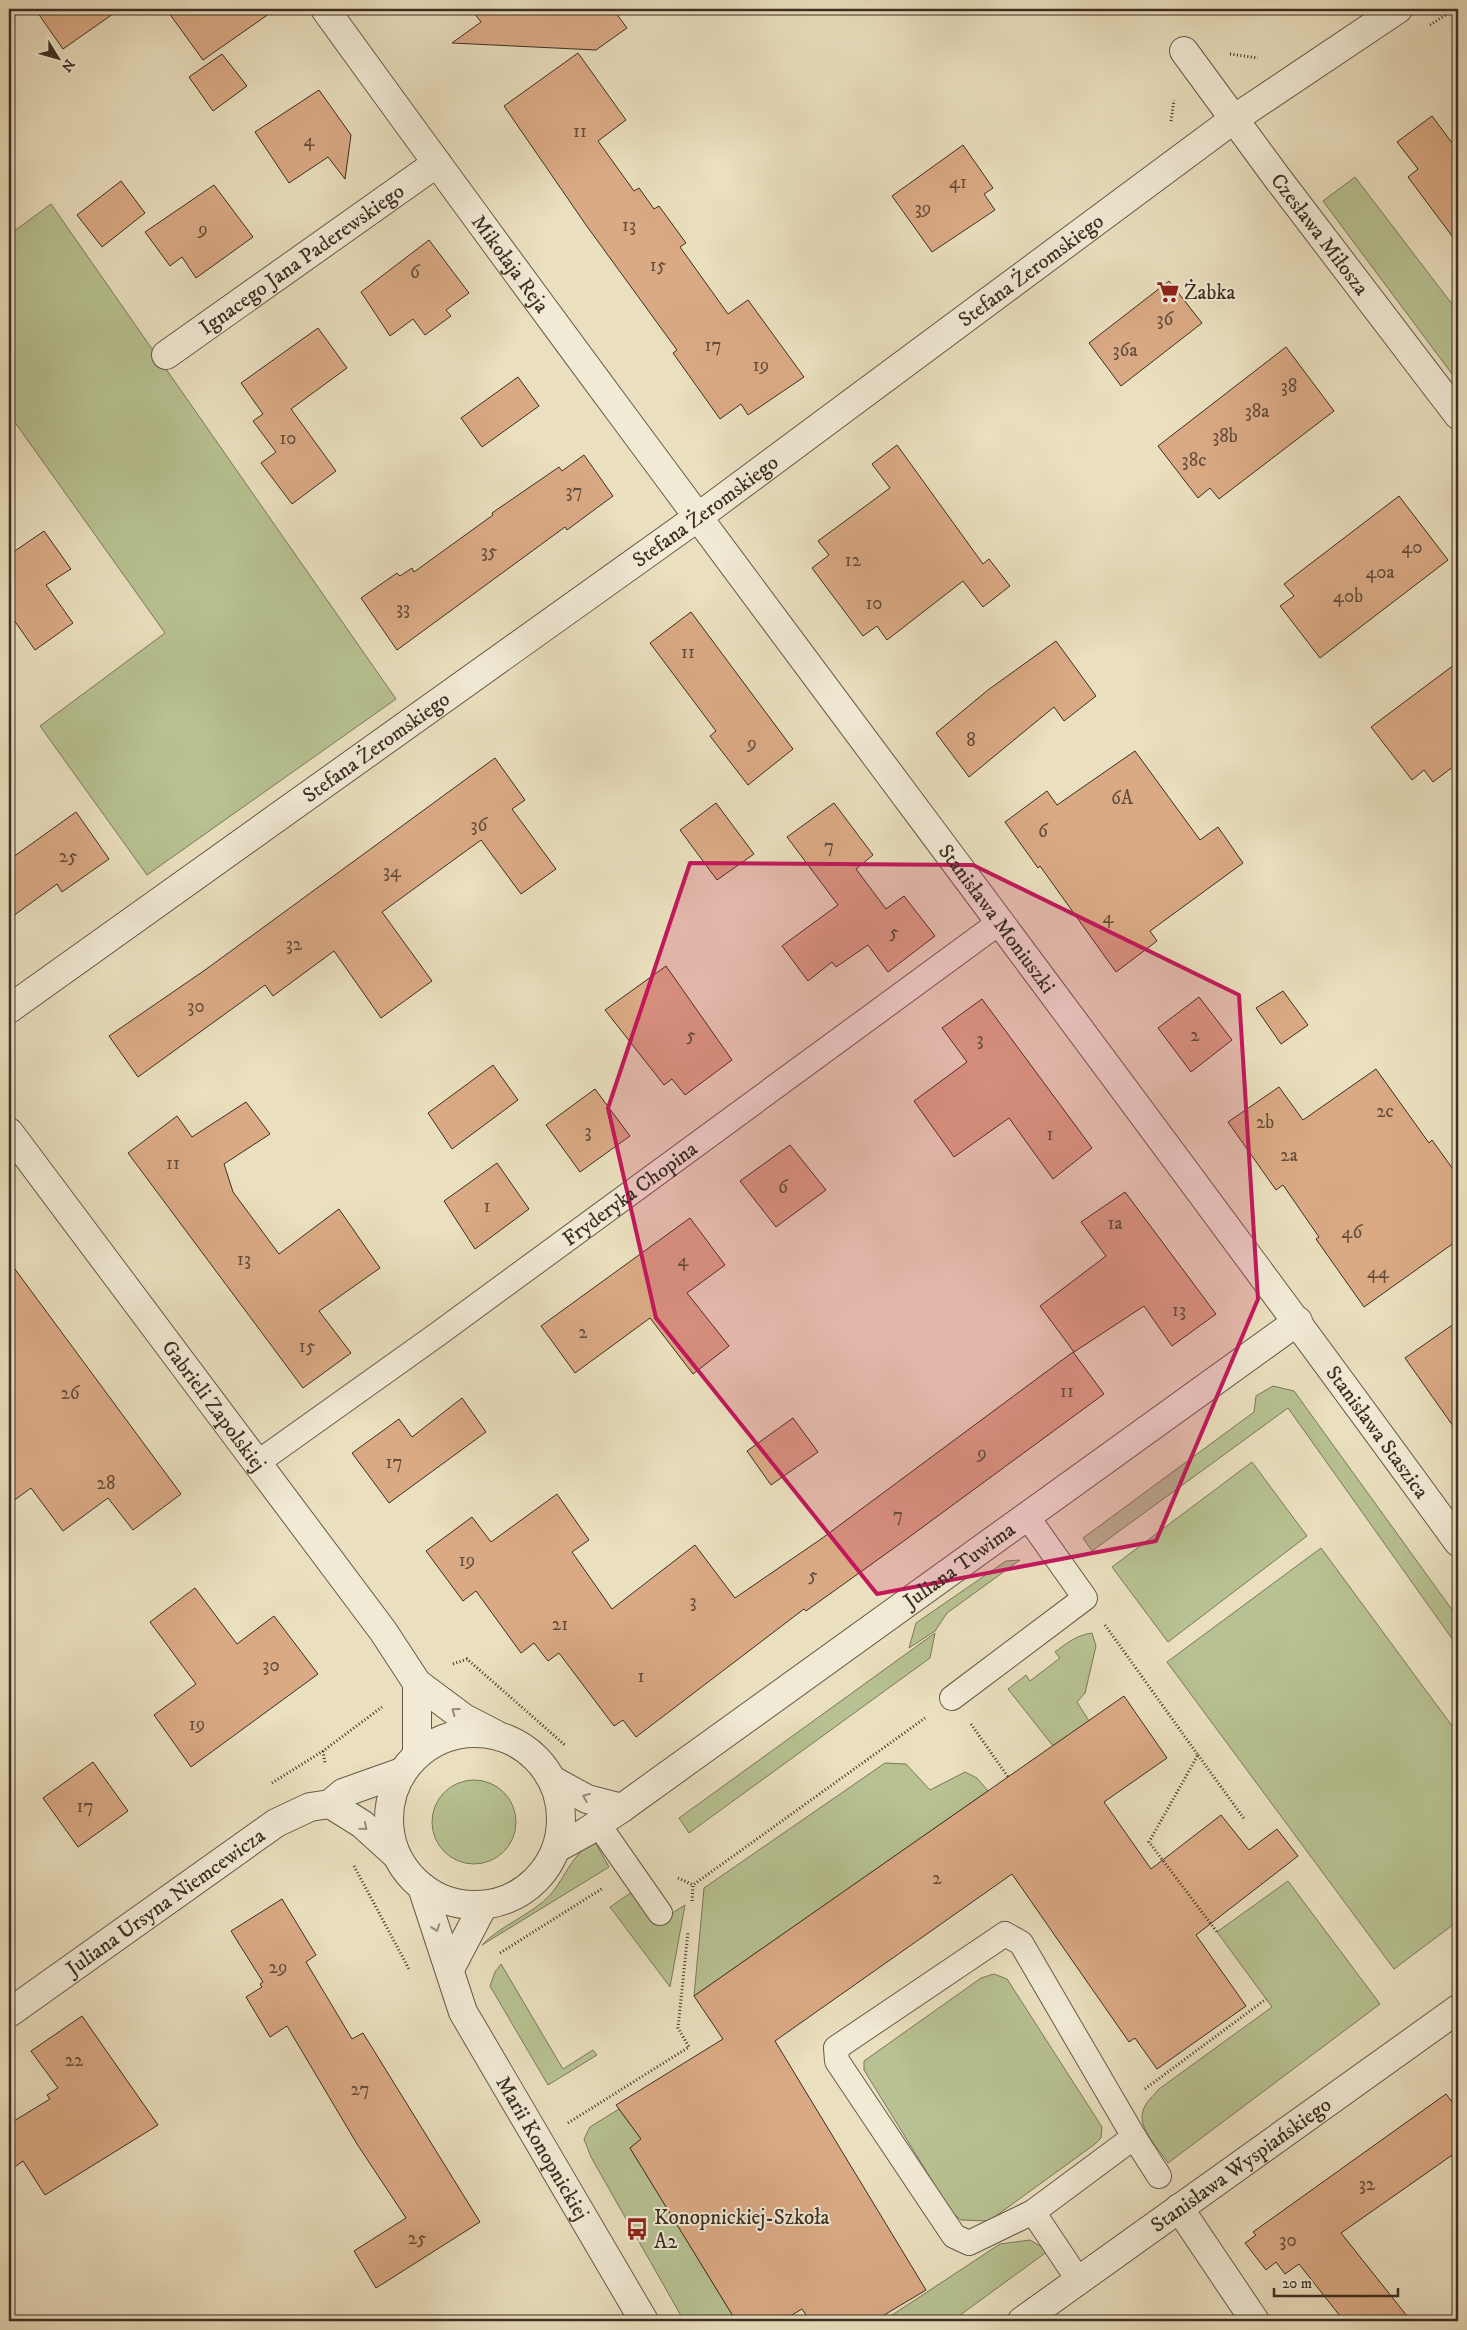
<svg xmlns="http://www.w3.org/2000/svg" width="1467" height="2330" viewBox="0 0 1467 2330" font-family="'IM FELL DW Pica',serif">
  <rect width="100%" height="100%" fill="#eadfbe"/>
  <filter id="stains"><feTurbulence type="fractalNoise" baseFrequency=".004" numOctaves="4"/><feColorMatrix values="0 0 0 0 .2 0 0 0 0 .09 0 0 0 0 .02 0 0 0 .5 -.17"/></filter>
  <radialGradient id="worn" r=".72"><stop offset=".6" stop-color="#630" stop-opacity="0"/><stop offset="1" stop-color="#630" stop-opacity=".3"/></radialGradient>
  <g fill="#b7c191" stroke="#7a785a">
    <path d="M1355,177L1458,312V382L1323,201Z"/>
    <path d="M51,204L396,699L147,875L40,726L165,633L9,414V235Z"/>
    <path d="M1273,1386L1294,1391L1458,1618V1647L1288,1408L1092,1551L1083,1538L1254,1412L1256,1396Z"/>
    <path d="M1252,1462L1307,1536L1168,1642L1112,1567Z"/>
    <path d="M1321,1548L1458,1734V1921L1394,1969L1167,1662Z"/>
    <path d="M1020,1560L947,1613L935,1631L909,1648L916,1623L1006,1561Z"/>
    <path d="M935,1633L930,1658L689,1833L679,1818Z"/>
    <path d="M1092,1633L1096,1646L1085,1693L1077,1702L1089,1721L1053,1746L1008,1689L1026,1675L1030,1681L1060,1658L1055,1652C1067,1643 1077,1635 1092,1633Z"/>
    <path d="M885,1763L906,1764L930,1790L965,1772L977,1778L988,1791L694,1996L704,1888Z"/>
    <circle cx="474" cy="1822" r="42"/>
    <path d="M595,1842L609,1867L482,1945C502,1924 532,1915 551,1894C564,1879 575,1849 595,1842Z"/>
    <path d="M1288,1881L1380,2004L1168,2163C1160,2150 1137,2128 1143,2111C1145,2103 1154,2095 1159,2089L1272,2007L1217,1932Z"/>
    <path d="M632,1892L655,1924L685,1905L670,1987L610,1907Z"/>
    <path d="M501,1964L563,2069L593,2050L597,2055L548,2085L490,1986L495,1972Z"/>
    <path d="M994,1974L1007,1979L1102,2127L1101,2138L1095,2144L989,2221L961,2220L952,2213L864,2070V2061L981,1978Z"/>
    <path d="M619,2109L641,2139L630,2148L736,2321H684L591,2157L584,2139L590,2127Z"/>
    <path d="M1030,2240L1048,2251L952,2321H883L1000,2244Z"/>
  </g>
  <g fill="#daaa85" stroke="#3d2e22">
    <path d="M35,9H120L63,49Z"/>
    <path d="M166,9H276L203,60Z"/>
    <path d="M471,9H613L627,28L596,50L452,43L481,22Z"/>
    <path d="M578,53L626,120L598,141L634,191L639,188L654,209L659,206L686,243L680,247L728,314L748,300L804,377L748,415L741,404L720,419L673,353L677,350L586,225L504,106Z"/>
    <path d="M222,54L247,86L213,111L189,77Z"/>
    <path d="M319,90L351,135L345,179L328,157L289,183L255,132Z"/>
    <path d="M1432,116L1458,151V244L1408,177L1418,169L1397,142Z"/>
    <path d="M963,145L993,188L984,194L995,210L932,252L892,196Z"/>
    <path d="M121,181L145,213L102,247L77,215Z"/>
    <path d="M214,185L253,237L196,278L182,257L170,266L145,232Z"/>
    <path d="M429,240L469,293L446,310L451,316L425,335L413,319L390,336L361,292Z"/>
    <path d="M1169,281L1202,323L1121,386L1089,343Z"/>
    <path d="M318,328L347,368L291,409L336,471L292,504L261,463L276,452L253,421L263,414L241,383Z"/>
    <path d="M1286,347L1334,411L1219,499L1210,488L1198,498L1158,446Z"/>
    <path d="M518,377L539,406L482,447L461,418Z"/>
    <path d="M897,445L983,564L989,559L1010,586L983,607L963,581L887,640L877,626L863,636L812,568L829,555L818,541L890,488L872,464Z"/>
    <path d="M584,455L613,496L567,530L565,527L397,650L361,598L397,573L400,576L412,568L414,572L493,515L492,513L559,467L562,471Z"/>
    <path d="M1399,496L1448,560L1320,658L1280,606L1294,596L1284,584Z"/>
    <path d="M44,531L71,569L46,585L73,623L35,650L9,613V555Z"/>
    <path d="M691,612L793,749L748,785L710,736L716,731L650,643Z"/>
    <path d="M1056,641L1096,696L1064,721L1054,707L969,777L936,733L988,690Z"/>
    <path d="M1458,662V763L1433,782L1424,770L1412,780L1371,727Z"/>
    <path d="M1135,751L1200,840L1218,827L1243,863L1150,931L1157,941L1116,972L1040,866L1038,868L1005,822L1047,791L1057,805Z"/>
    <path d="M495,758L525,800L512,809L556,869L521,894L481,840L382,912L432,981L381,1018L334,951L273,996L265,985L138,1077L109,1036L205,970Z"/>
    <path d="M716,803L754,854L717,880L680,830Z"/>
    <path d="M834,803L873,855L856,869L886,909L904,896L935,936L888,972L868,945L836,967L832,962L808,981L782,946L838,905L787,837Z"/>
    <path d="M76,812L109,859L62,892L57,884L9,919V860Z"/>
    <path d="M666,966L732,1060L685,1095L672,1079L664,1085L605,1010Z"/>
    <path d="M1283,991L1308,1025L1281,1044L1256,1008Z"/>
    <path d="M1199,997L1232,1040L1191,1072L1158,1028Z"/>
    <path d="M982,999L1092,1148L1053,1179L1009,1118L954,1157L914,1101L967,1062L942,1028Z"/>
    <path d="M493,1065L518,1100L452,1149L428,1113Z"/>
    <path d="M1376,1069L1429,1143L1432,1140L1458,1176V1240L1364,1307L1316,1239L1319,1237L1283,1185L1276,1190L1228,1122L1279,1087L1303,1120Z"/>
    <path d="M595,1089L630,1136L580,1172L546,1125Z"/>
    <path d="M246,1102L270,1134L224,1164L233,1192L279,1254L339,1209L380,1268L319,1311L351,1353L303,1388L128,1153L177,1116L192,1137Z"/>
    <path d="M790,1145L826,1190L776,1227L740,1181Z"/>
    <path d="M497,1163L529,1209L475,1249L444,1201Z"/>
    <path d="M1125,1192L1216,1314L1172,1346L1144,1306L1074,1352L1040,1306L1106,1256L1081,1222Z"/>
    <path d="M690,1218L725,1265L687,1293L729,1346L693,1374L650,1318L575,1373L541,1326Z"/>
    <path d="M9,1261L181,1494L133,1530L108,1498L63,1531L31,1488L9,1504Z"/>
    <path d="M1458,1321V1433L1405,1358Z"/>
    <path d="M1073,1352L1104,1394L901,1543L806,1611L804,1609L636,1737L623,1720L614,1726L559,1653L548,1661L534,1643L521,1653L476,1591L463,1601L426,1551L472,1517L491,1542L557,1494L589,1540L572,1552L612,1609L695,1545L735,1598L821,1539Z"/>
    <path d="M462,1398L486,1432L389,1503L352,1453L399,1419L412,1437Z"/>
    <path d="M793,1418L818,1452L771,1485L747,1451Z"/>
    <path d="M195,1588L237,1644L274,1616L318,1674L191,1767L154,1715L196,1684L150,1622Z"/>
    <path d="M1124,1696L1167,1758L1104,1802L1151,1869L1221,1815L1249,1850L1277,1829L1298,1856L1196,1935L1246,2006L1157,2069L1135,2038L1129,2042L1012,1874L775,2041L926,2290L874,2321H810L802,2309L782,2321H736L630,2148L641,2139L616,2105L723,2039L694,1996Z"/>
    <path d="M93,1762L128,1811L78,1847L43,1798Z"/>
    <path d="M282,1899L316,1955L306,1962L352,2039L363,2033L480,2222L376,2288L354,2251L406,2218L357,2144L287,2026L270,2037L246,1997L262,1987L260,1984L263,1982L231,1931Z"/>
    <path d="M82,2016L158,2125L45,2195L23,2161L9,2171V2124L50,2099L47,2095L58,2088L31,2051Z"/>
    <path d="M1446,2094L1458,2110V2151L1341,2233L1411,2321H1344L1299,2264L1285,2274L1276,2262L1266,2270L1245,2243L1256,2235L1253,2232Z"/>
  </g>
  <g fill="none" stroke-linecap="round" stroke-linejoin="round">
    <defs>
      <g id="lane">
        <path id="s1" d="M257,1463L438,1334L1000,922"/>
        <path d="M952,1698L1085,1598L1026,1515"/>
        <path d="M598,1824L660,1913"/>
        <path d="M1033,2212L1134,2137"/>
        <path d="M1079,2281L1033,2212L969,2243L954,2236L837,2061L836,2048L1005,1934L1021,1943L1134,2137L1159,2176"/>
      </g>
      <g id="street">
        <path id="s2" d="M325,9C697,524 1084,1028 1458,1542"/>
        <path id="s3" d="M1184,51L1278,179L1458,415"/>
        <path id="s4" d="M166,355L437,163"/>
        <path id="s5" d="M9,1009L698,517L1234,119L1398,9"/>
        <path id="s6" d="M9,1132L383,1631L417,1683L464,1718L495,1734"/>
        <circle cx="475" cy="1819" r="86"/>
        <path d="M417,1754V1683"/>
        <path d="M554,1781L587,1799L622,1808"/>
        <path d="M330,1804L362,1824L395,1854"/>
        <path id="s7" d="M557,1848L586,1832L622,1808L1298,1321"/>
        <path id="s8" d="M422,1887L463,2012L644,2321"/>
        <path d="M450,1969L483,1906"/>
        <path id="s9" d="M9,2013L276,1823L310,1807L330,1804L343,1793L402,1772"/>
        <path d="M1179,2208L1255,2321"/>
        <path id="s10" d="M1022,2321L1458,2009"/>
      </g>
    </defs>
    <use href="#lane" stroke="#685a49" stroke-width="26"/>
    <use href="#street" stroke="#685a49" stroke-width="30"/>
    <g stroke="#3d2e22" stroke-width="3" stroke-dasharray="1 2.5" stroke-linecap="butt">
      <path d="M1430,25L1455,9"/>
      <path d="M1230,54L1258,58"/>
      <path d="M1171,121L1174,100"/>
      <path d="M1105,1625L1198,1755L1149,1842L1217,1932"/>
      <path d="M453,1664L467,1659L566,1746"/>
      <path d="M971,1724L1008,1777"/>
      <path d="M323,1751L325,1763"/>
      <path d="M1198,1755L1245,1820"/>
      <path d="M272,1783L323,1751L382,1707"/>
      <path d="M354,1866L409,1969"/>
      <path d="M678,1878L693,1885"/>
      <path d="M692,1901L693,1885L925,1718"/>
      <path d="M500,1953L603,1888"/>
      <path d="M1145,2089L1266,1999"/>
      <path d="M568,2123L689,2047L678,2028L688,1932"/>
    </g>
    <use href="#lane" stroke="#f1ead5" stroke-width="24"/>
    <use href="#street" stroke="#f1ead5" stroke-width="28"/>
  </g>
  <defs><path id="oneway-chevron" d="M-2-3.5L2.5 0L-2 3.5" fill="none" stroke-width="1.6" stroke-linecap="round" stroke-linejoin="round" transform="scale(1.25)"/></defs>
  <g stroke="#978c7c">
    <use href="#oneway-chevron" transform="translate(455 1711) rotate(-144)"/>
    <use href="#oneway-chevron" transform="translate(586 1797) rotate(-158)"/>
    <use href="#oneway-chevron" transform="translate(364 1827) rotate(40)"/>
    <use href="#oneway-chevron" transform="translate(436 1928) rotate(71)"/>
  </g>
  <path fill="#c2185b" fill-opacity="0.2" stroke="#c2185b" stroke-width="4" stroke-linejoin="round" d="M690,863L973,865L1239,995L1258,1299L1156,1541L877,1594L656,1318L608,1108Z"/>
  <defs>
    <symbol id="supermarket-bare" viewBox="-9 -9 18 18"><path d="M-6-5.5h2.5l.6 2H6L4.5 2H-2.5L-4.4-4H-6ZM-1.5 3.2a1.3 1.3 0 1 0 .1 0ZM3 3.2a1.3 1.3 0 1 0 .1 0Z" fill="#8f2418" stroke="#f1ead5" stroke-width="2.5" paint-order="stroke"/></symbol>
    <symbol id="bus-bare" viewBox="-9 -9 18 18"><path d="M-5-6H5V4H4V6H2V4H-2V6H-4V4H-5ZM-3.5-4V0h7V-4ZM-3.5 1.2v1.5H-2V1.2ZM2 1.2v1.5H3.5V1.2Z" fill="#8f2418" stroke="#f1ead5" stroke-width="2.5" paint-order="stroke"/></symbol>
  </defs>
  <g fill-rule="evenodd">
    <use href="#supermarket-bare" x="1152" y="276" width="32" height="32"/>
    <use href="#bus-bare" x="621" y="2213" width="32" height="32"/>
  </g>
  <g text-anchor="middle" stroke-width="4" stroke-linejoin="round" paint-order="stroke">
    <g font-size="19" fill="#644d3b">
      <text x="580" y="137">11</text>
      <text x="309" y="146">4</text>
      <text x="958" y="188">41</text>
      <text x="923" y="214">39</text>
      <text x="629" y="231">13</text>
      <text x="203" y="235">9</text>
      <text x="658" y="271">15</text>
      <text x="415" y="278">6</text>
      <text x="1165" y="325">36</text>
      <text x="713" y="351">17</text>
      <text x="1125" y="356">36a</text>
      <text x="761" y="371">19</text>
      <text x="1289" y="392">38</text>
      <text x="1257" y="417">38a</text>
      <text x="1225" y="442">38b</text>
      <text x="288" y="444">10</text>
      <text x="1194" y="466">38c</text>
      <text x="574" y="497">37</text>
      <text x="1412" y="553">40</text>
      <text x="489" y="557">35</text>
      <text x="853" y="566">12</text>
      <text x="1380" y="578">40a</text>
      <text x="1348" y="602">40b</text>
      <text x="874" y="609">10</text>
      <text x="403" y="614">33</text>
      <text x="688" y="658">11</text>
      <text x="971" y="746">8</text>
      <text x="752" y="749">9</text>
      <text x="1122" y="804">6A</text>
      <text x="479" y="831">36</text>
      <text x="1043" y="837">6</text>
      <text x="829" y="852">7</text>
      <text x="68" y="862">25</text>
      <text x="392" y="877">34</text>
      <text x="1108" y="923">4</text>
      <text x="894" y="938">5</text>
      <text x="294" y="950">32</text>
      <text x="196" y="1012">30</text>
      <text x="691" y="1041">5</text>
      <text x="1195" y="1041">2</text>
      <text x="980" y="1045">3</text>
      <text x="1385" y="1117">2c</text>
      <text x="1265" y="1128">2b</text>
      <text x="588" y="1137">3</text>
      <text x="1050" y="1140">1</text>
      <text x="1289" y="1161">2a</text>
      <text x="173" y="1169">11</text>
      <text x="783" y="1193">6</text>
      <text x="487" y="1212">1</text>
      <text x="1115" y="1229">1a</text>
      <text x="1352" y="1238">46</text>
      <text x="244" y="1265">13</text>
      <text x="683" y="1266">4</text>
      <text x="1378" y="1278">44</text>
      <text x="1179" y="1316">13</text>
      <text x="583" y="1338">2</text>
      <text x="307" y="1352">15</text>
      <text x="1067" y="1397">11</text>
      <text x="70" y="1399">26</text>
      <text x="982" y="1459">9</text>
      <text x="394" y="1468">17</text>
      <text x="106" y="1489">28</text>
      <text x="898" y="1521">7</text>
      <text x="467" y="1566">19</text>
      <text x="813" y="1581">5</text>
      <text x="693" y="1607">3</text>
      <text x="560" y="1630">21</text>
      <text x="271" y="1671">30</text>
      <text x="641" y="1682">1</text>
      <text x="197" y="1730">19</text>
      <text x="85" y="1812">17</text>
      <text x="937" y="1884">2</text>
      <text x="278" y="1973">29</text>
      <text x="74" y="2066">22</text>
      <text x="360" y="2095">27</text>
      <text x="1367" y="2190">32</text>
      <text x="417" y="2244">25</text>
      <text x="1288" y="2246">30</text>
    </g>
    <g font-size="21" fill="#3d2e22" stroke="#f1ead5">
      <text dy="7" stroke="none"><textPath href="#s3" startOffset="228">Czesława Miłosza</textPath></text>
      <text dy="7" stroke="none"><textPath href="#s4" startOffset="166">Ignacego Jana Paderewskiego</textPath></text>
      <text dy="7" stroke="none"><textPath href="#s2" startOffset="315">Mikołaja Reja</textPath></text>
      <text dy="7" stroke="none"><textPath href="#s5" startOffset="1261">Stefana Żeromskiego</textPath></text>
      <text dy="7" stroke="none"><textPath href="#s5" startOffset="856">Stefana Żeromskiego</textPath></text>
      <text dy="7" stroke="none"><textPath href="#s5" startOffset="451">Stefana Żeromskiego</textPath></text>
      <text dy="7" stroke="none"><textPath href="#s2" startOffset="1131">Stanisława Moniuszki</textPath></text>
      <text dy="7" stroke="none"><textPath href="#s1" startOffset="460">Fryderyka Chopina</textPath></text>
      <text dy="7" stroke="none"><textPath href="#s6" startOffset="342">Gabrieli Zapolskiej</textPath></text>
      <text dy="7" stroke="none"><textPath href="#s2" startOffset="1770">Stanisława Staszica</textPath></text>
      <text dy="7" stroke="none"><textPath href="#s7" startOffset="492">Juliana Tuwima</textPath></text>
      <text dy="7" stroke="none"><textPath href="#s9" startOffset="192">Juliana Ursyna Niemcewicza</textPath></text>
      <text dy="7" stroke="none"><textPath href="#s8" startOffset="289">Marii Konopnickiej</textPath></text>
      <text dy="7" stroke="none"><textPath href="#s10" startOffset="269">Stanisława Wyspiańskiego</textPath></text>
    </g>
    <g font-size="21" fill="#3d2e22" stroke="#f1ead5" text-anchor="start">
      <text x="1184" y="299">Żabka</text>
      <text x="654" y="2224">Konopnickiej-Szkoła<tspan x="654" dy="24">A2</tspan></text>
    </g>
  </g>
  <rect width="1467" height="2330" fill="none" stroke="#eadfbe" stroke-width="30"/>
  <rect x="10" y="10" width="1447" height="2310" fill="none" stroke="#3d2e22" stroke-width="2.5"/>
  <rect x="15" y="15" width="1437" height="2300" fill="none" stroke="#3d2e22"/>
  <g transform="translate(58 58) rotate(127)" stroke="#f1ead5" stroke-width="4" paint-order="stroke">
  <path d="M0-4L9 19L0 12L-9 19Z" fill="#3d2e22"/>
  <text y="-8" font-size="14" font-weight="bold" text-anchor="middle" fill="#3d2e22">N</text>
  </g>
  <path d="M1274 2288v8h124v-8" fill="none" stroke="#3d2e22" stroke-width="2.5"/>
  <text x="1282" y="2288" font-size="15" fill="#3d2e22" stroke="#f1ead5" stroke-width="4" paint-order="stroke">20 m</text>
  <rect width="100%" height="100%" filter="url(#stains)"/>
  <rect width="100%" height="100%" fill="url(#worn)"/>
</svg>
